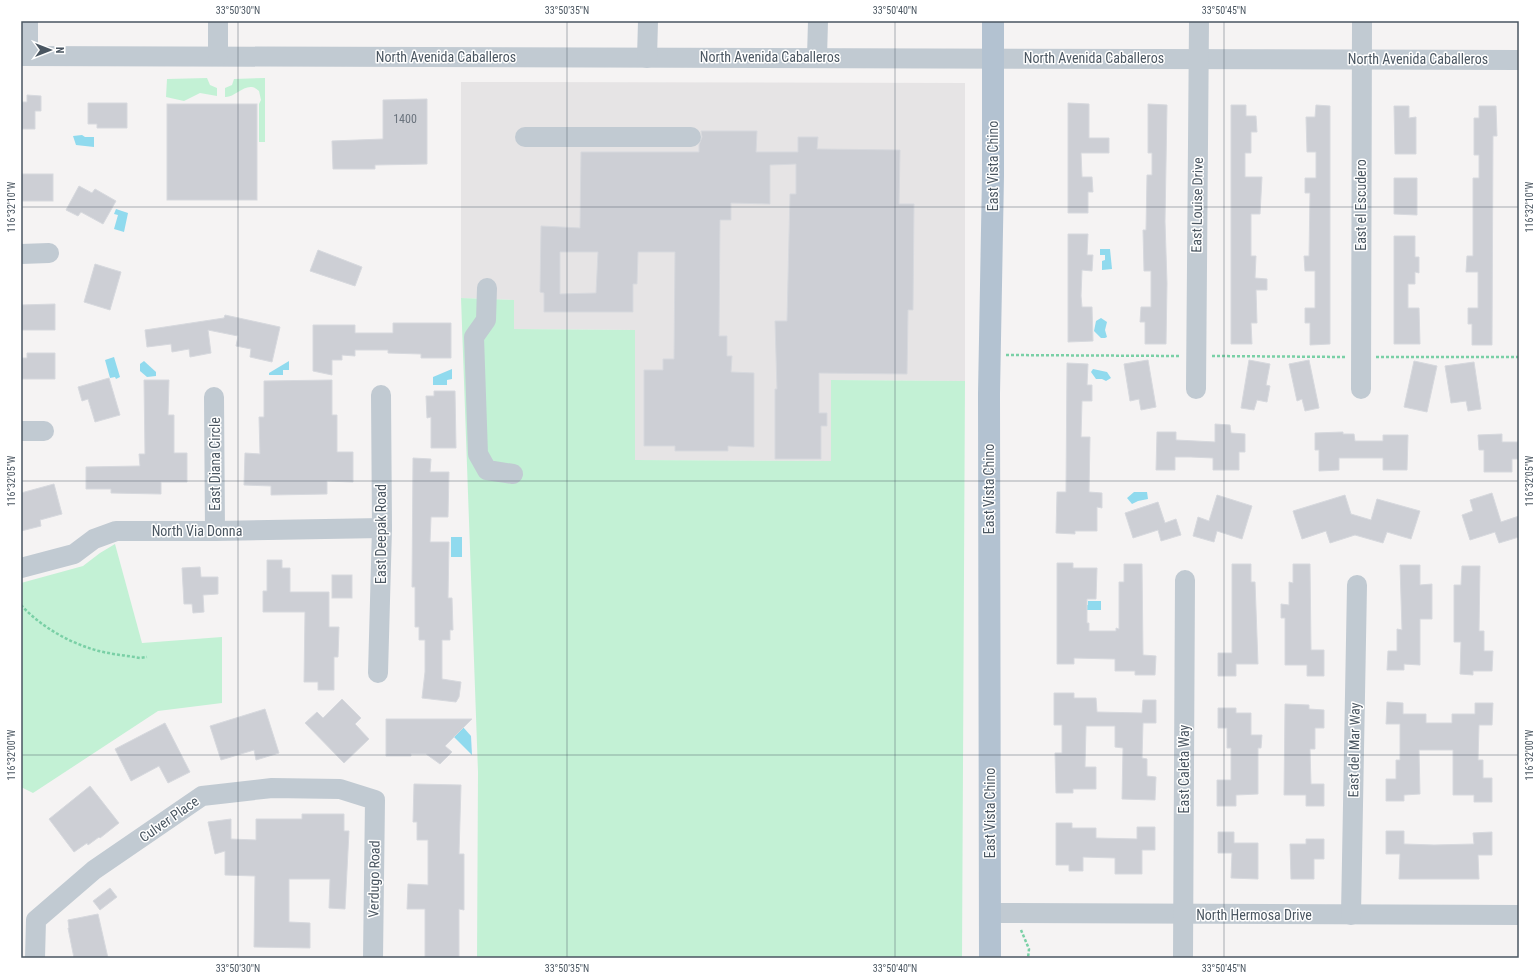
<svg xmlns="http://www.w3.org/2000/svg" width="1540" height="979" viewBox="0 0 1540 979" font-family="'Roboto Condensed',sans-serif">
  <rect width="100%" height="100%" fill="#f5f3f3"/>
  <path fill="#e6e4e5" d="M461,82L965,83V381L831,380V461L634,460L635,330L513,329L514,300L461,298Z"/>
  <g fill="#c3f1d5">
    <path d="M207,78L210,85L217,88V96L200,93L184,101L166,97L167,79Z"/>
    <path d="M265,78V142H259V104L261,100L259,91C247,79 236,98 225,97V88L232,85L234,79Z"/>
    <path d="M461,298L514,300V329L635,330V460L831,461V380L965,381L962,958H477L478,772Z"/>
    <path d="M115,544L142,643L222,637V703L158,711L33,793L21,787V583L83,566L100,553Z"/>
  </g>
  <g fill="#90daee">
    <path d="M82,135L85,137H94V147L76,145L73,136Z"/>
    <path d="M116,209L128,213L124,232L114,229L118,215L114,214Z"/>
    <path d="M1100,249H1110L1112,269L1102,270V261L1105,260V255H1100Z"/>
    <path d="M1101,318L1107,322L1105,330L1107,337L1105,338H1101L1094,331L1096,321Z"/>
    <path d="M114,357L120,377L116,379L115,377L110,378L105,360Z"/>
    <path d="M144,361L156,372V376L147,377L140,371V364Z"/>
    <path d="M289,361V370H283V375H269V373Z"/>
    <path d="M452,369V379L447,380V385H433V377Z"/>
    <path d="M1093,369L1107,372L1111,378L1106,381L1102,379H1096L1091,372Z"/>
    <path d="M1134,492H1147L1148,499L1138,501L1132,504L1127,498Z"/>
    <rect x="451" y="537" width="11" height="20"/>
    <path d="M1088,601H1101V610H1075V605H1088Z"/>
    <path d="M463,727L471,736L472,755L454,737Z"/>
  </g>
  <g fill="#cdcfd5" stroke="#d7d9de" fill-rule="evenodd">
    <path d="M27,95L41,96V111H35V129H21V102H27Z"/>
    <path d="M427,99V164L375,165V169H333L332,141L383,139V100Z"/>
    <path d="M88,103H127V128H97V124H88Z"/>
    <path d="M1068,103L1089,104V138H1109V153H1081L1082,177H1092L1093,192H1088V213H1068Z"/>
    <rect x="167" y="104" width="90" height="96"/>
    <path d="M1148,104L1167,105L1165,221L1167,283L1166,344H1145V322H1140L1141,307H1151V271H1144L1143,230H1146L1147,175H1152V153H1148Z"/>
    <path d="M1231,105H1246V116H1256L1257,132H1251V153H1245V177H1262L1260,214H1251V256H1256L1255,278L1267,279V290H1256L1257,323H1251L1252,344H1231Z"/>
    <path d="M1316,105L1330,106V344L1310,345V323H1305V308H1315V271H1305L1304,256H1309L1310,193H1305V178H1316V152H1307L1306,117H1315Z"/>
    <path d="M1394,106H1409V118L1416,117V154H1395Z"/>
    <path d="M1479,106H1496L1497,136H1493L1492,345H1472V324H1468V308H1478V272H1466L1467,256H1473V178H1479V155H1474V118H1479Z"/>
    <path d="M701,131H757L756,152H798V137H818L817,149L900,150L899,204H914L913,310H908L907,374L819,373V413H827V426H821V459H775V389H777L775,321H787L790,194H796V164L770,165V204L731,203V220H720L719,336H727V356H732L731,372L754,373V447L728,446V451H675V446H644V370H663V359H674L675,252H638L637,284H633V312H544V293L540,292L541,226L580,228L581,152H699V145L702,137ZM560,252H598L596,293L560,294Z"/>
    <rect x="21" y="174" width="32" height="27"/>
    <path d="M1394,178H1417V215L1394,214Z"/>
    <path d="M79,186L92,193L95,189L116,201L103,224L81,212L78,216L66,210Z"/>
    <path d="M1068,234H1088L1087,255H1093L1092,271L1082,270L1081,296L1082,307H1092L1093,341L1068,342Z"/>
    <path d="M1394,236H1415V257H1419V273L1415,272V284H1408V308H1419L1420,344H1394Z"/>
    <path d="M318,250L362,267L355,286L310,271Z"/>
    <path d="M95,264L121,272L110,310L84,302Z"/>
    <path d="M55,304V330H21V305Z"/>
    <path d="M225,315L280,327L272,362L250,357L251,349L236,346L238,336L208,330L211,353L190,357L189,349L172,352L171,344L147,347L145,330L224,318Z"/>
    <path d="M393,323H451V358H421V354L388,353V350H355V356L342,355V360H332V375L313,371V325H355V333H393Z"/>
    <path d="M27,353H55V379H21V358H27Z"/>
    <path d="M1148,360L1156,407L1141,410L1139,399L1130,401L1124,364Z"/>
    <path d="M1249,360L1270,364L1266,385L1270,386L1267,402L1257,400L1254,410L1241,408Z"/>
    <path d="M1309,360L1319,408L1305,411L1302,399L1297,401L1289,364Z"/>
    <path d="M1414,361L1437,366L1427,412L1404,407Z"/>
    <path d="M1474,362L1481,409L1468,411L1466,401L1451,403L1445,366Z"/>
    <path d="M1067,363L1088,364L1087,385H1092V401H1082L1081,437H1090L1089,492L1102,493V508L1097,507V531H1075V534L1056,533L1057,492H1066Z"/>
    <path d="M109,378L120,415L95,422L88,399L82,401L78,387Z"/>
    <path d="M144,380H169L168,415H174V453H187V482H161V494L111,493V489H86V467L140,466L139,454H145Z"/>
    <path d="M332,380V415H337V452H353V482L327,481V494L271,495V486L244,485L245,453L260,454L259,417H264V381Z"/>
    <path d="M434,391H455L456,448H431V417L427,418L426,396H434Z"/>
    <path d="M1215,424L1230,425L1231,433L1245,434V452H1239V470H1213V458L1191,457H1175V470H1156L1157,432H1176V440L1215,442Z"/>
    <path d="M1343,432V434H1354L1355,441H1383V435H1408L1407,470H1383V458H1339V470L1319,471V450H1315V433Z"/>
    <path d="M1502,434V442H1518V459H1512V472H1484V450H1479L1478,435Z"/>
    <path d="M413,458L431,459L430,472H449L448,517H431L430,542H449L448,598H452L453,630H450V640H442V679L461,682L459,697L456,702L422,698L425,672V640H419V627H415V587H412Z"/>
    <path d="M54,484L62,514L40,520L41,526L21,531V493Z"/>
    <path d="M1492,493L1501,522L1519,516V537L1499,543L1495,532L1470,540L1462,515L1473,511L1470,500Z"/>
    <path d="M1217,495L1252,506L1242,539L1217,531L1214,542L1193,536L1198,517L1209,521Z"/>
    <path d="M1345,495L1351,514L1371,520L1377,499L1420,511L1411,539L1387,532L1383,543L1355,535L1330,543L1326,531L1302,539L1293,511Z"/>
    <path d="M1158,502L1165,523L1176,519L1181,535L1161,541L1158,530L1133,538L1125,513Z"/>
    <path d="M267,560H282V568H290V592H329V627H339L338,657H334V690H318V682H304L305,612H263V591H267Z"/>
    <path d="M1057,563H1073V568H1097L1096,599H1087V623H1089V631H1116V628L1119,629V582H1124V564H1142L1143,655L1156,656L1155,675H1135V671H1115V659L1074,658V664H1057Z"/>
    <path d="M1232,564H1251V582H1255L1258,664H1236V676H1218V653H1232Z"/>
    <path d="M1293,564H1310L1311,650H1324V676H1307V665H1285V618H1281V604L1289,605V582L1293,583Z"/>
    <path d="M1400,565H1420V585L1432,584V619H1420V665L1404,664V670H1387L1388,651H1397V629L1402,630Z"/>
    <path d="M1462,566H1480L1479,631H1484V651H1493L1492,671H1473V675L1460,674L1461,642H1454V585H1461Z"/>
    <path d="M200,567L201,577H218V594L203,595L204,612L193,613L192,604H184L182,568Z"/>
    <rect x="332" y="575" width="20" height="23"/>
    <path d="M1054,693H1074V698H1096L1097,712L1142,713L1143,700H1156V723H1143L1142,758L1147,759V776L1156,777L1155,800L1122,799L1123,748L1115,747V726H1086L1085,767H1096V789H1073V793H1056L1055,753H1062V725H1054Z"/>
    <path d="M342,699L361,718L355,724L369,739L344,763L305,723L317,712L323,718Z"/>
    <path d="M1387,702L1403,703V714H1426V723H1452V714H1475V703H1493L1492,725H1479L1478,760H1483V778H1492V802H1474V795H1453V750H1419L1420,794L1404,795V801H1386V779H1396V760H1400V724H1386Z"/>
    <path d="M1285,704L1309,705V709L1324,710V728H1315V749H1310L1311,784H1324V806H1306V795H1284Z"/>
    <path d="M1218,708H1236V713H1251V735H1262L1261,748H1258V794L1236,795V806H1217V780H1231V748H1227V728H1218Z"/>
    <path d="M265,709L279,753L256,760L254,750L221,760L210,726Z"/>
    <path d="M386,719H472L445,746L452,752L440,764L426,754H411V756H386Z"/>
    <path d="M165,723L190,772L168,783L159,766L131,781L115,749Z"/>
    <path d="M414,784L461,785L459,854H464V910L459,909V958H425V909H407L408,884L428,885V840H417V822H413Z"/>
    <path d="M90,786L119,823L100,838L99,837L88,845L87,843L74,852L49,819Z"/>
    <path d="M302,814H344V831H349L345,909L329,908L330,879H289V922L310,923V948L254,947L255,876L225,875V851L215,854L208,822L231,819V839L256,840V819H302Z"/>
    <path d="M1056,823H1072V828H1096V838L1137,839V827H1155V850H1142V874H1115V858L1083,857V871H1069V865H1056Z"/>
    <path d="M1386,831H1404V844L1434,845L1474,844L1473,833L1492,832V855H1478L1479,879H1399L1400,854H1386Z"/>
    <path d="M1218,832H1234V843H1258V879L1231,878L1232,853H1218Z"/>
    <path d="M1306,839H1324V859H1314V879H1291L1290,844H1306Z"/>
    <path d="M110,888L117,897L100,910L93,901Z"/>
    <path d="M98,914L108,958H74L68,928H69L68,920Z"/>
  </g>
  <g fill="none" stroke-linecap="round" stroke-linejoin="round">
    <g stroke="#7ad0a6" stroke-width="2.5" stroke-dasharray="3 2" stroke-linecap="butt">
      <path d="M1006,355L1179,356"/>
      <path d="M1212,356L1345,357"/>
      <path d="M1376,357H1519"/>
      <path d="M21,605C39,625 66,641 92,649C107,654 124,655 140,658L147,657"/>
      <path d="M1021,930L1029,949L1028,958"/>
    </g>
    <g stroke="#c1cad2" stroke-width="20">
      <path d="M28,21V56"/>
      <path d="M21,56L1519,60"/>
      <path d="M218,56V21"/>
      <path d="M817,57L818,21"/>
      <path d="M647,58L648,21"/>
      <path d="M525,137H691"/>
      <path d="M21,254L49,253"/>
      <path d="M487,288L486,320L474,337L478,454L487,470L513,474"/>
      <path d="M1196,389L1199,21"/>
      <path d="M1361,389L1362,21"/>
      <path d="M214,397L215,531"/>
      <path d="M21,431H44"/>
      <path d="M21,568L74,554L94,539L116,531H215L382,528"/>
      <path d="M378,673L382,528L381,395"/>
      <path d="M990,913L1519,915"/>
      <path d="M1351,915L1357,585"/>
      <path d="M35,958L36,920L94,870L202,796L272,788L340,789L375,800L373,958"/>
      <path d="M1183,958L1185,580"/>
    </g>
    <path stroke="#b3c2d1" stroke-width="22" d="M990,958L989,394L993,176V21"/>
  </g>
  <path fill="none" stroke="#4a5661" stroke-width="1" stroke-opacity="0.45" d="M238,21V958M567,21V958M895,21V958M1224,21V958M21,207H1519M21,481H1519M21,755H1519"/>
  <g text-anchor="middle" stroke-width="3" stroke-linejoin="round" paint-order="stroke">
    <g font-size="12" fill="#6b747e">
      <text x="405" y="123">1400</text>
    </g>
    <g font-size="14" fill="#4a5661" stroke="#fff">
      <text x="446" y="62">North Avenida Caballeros</text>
      <text x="770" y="62">North Avenida Caballeros</text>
      <text x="1094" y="63">North Avenida Caballeros</text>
      <text x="1418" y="64">North Avenida Caballeros</text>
      <text transform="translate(993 166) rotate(-90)" y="5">East Vista Chino</text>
      <text transform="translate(1197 205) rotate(-89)" y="5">East Louise Drive</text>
      <text transform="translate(1361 205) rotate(-90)" y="5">East el Escudero</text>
      <text transform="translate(215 464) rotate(-90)" y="5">East Diana Circle</text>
      <text transform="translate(989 489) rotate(-90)" y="5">East Vista Chino</text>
      <text x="197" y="536">North Via Donna</text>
      <text transform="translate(381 534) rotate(-90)" y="5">East Deepak Road</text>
      <text transform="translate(1354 750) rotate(-89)" y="5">East del Mar Way</text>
      <text transform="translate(1184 769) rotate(-90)" y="5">East Caleta Way</text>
      <text transform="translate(990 813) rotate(-90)" y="5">East Vista Chino</text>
      <text transform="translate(169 819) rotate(-35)" y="5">Culver Place</text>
      <text transform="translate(374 879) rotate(-89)" y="5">Verdugo Road</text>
      <text x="1254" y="920">North Hermosa Drive</text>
    </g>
  </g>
  <rect width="1540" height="979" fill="none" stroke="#ffffff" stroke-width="44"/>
  <g transform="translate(50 50) rotate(90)" stroke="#ffffff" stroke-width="3" paint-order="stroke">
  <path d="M0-3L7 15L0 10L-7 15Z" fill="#4a5661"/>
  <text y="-6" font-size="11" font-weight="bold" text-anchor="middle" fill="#4a5661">N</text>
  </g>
  <rect x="22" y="22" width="1496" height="935" fill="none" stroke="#4a5661" stroke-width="1.5"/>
  <g font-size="10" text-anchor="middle" fill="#4a5661">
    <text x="238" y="14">33°50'30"N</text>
    <text x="567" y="14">33°50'35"N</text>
    <text x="895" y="14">33°50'40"N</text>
    <text x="1224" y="14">33°50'45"N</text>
    <text transform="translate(1529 207) rotate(-90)" y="4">116°32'10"W</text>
    <text transform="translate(11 207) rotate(-90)" y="4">116°32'10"W</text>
    <text transform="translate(1529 481) rotate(-90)" y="4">116°32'05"W</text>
    <text transform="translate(11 481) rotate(-90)" y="4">116°32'05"W</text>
    <text transform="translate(11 755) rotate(-90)" y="4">116°32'00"W</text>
    <text transform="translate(1529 755) rotate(-90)" y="4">116°32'00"W</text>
    <text x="238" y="972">33°50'30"N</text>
    <text x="567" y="972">33°50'35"N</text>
    <text x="895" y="972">33°50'40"N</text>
    <text x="1224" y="972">33°50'45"N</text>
  </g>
</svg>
